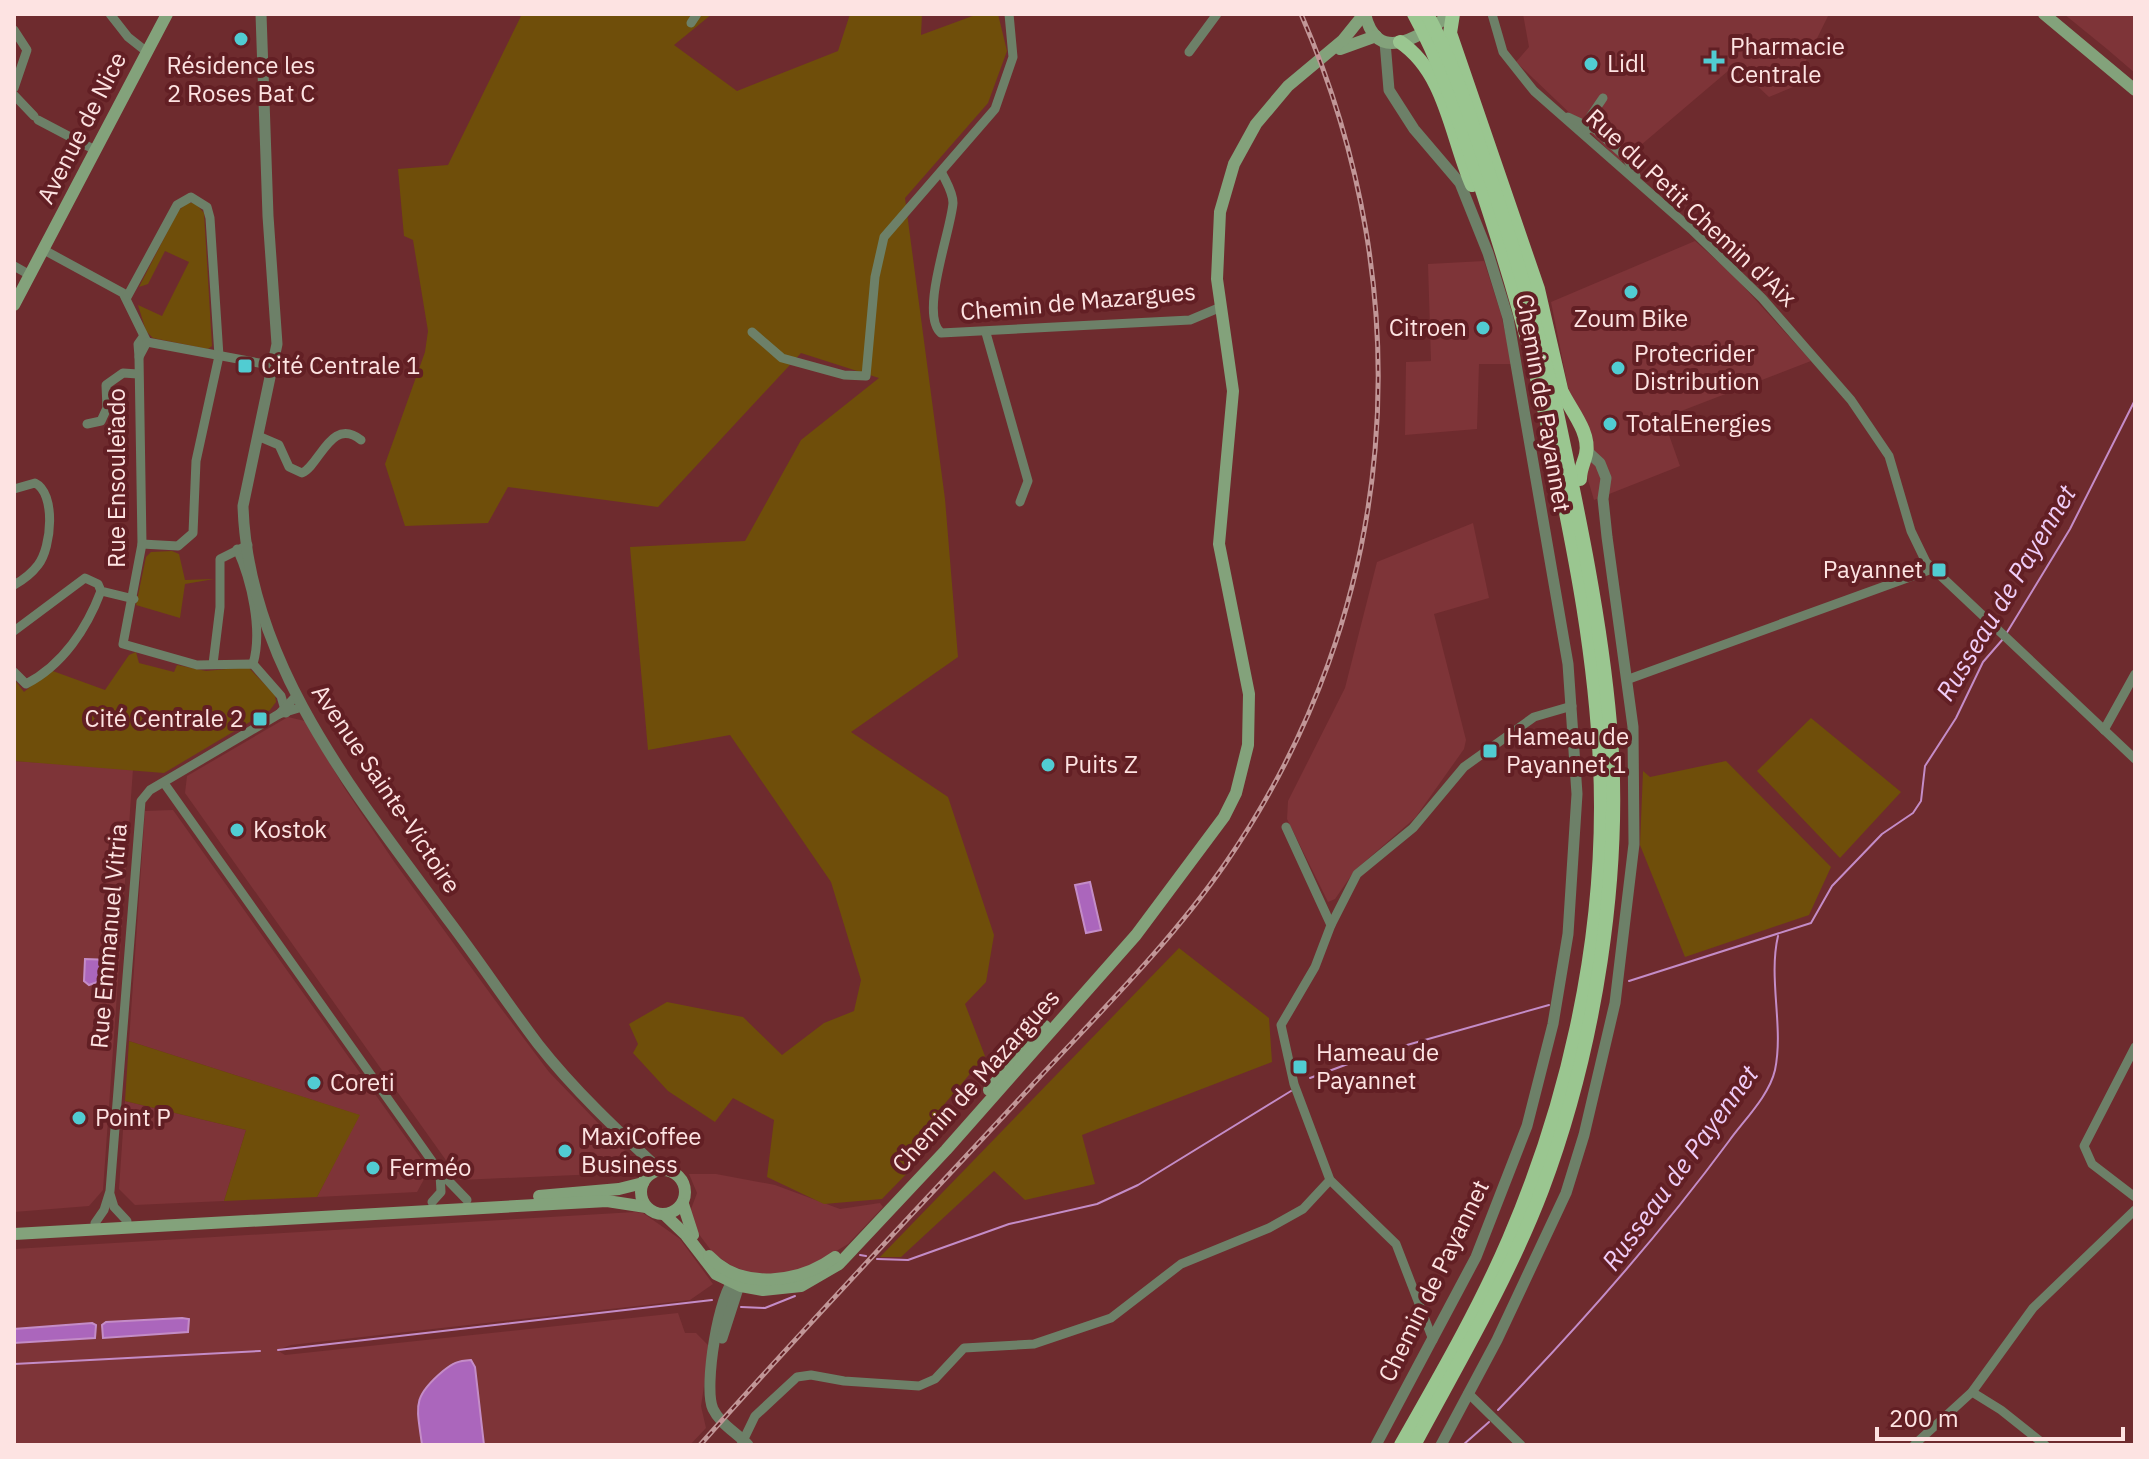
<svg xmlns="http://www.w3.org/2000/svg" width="2149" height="1459" viewBox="0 0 2149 1459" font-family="'IBM Plex Sans',sans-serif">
  <rect width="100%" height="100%" fill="#6e2b2e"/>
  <g fill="#7e3438">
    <path d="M1523,14H1829L1793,87L1769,97L1735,65L1621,162L1516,62L1529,47Z"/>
    <path d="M2064,14H2135V73L2107,49Z"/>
    <path d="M1695,241L1733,275L1811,361L1663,418L1680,466L1594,500L1583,463L1551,302Z"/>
    <path d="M1484,261L1501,314L1512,364H1479L1477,429L1405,435L1406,362L1431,361L1428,264Z"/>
    <path d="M1473,523L1489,598L1434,614L1466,740L1464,749L1415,818L1355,870L1335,899L1328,902L1287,819L1288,801L1345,688L1377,562Z"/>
    <path d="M288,717L305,721L345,789L395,863L500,1007L549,1072L625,1151L610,1163L622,1173L460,1180L185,793L187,776Z"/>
    <path d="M14,761L133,769L103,1190L89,1206L14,1212Z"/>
    <path d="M173,810L429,1170L417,1192L317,1197L359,1115L129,1041L145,811Z"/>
    <path d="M125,1101L246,1130L224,1201L135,1205L119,1189Z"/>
    <path d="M689,1174H716L775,1185L840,1209L880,1203L883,1207L848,1244L808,1268L779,1275L754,1274L732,1266L713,1253L698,1233L690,1212L697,1193Z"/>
    <path d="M635,1212L643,1213L680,1239L713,1284L690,1300L291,1345L277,1350L285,1355L678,1313L685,1333H696L710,1347L701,1406L706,1428L690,1445H14V1249Z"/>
  </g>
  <g fill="#6f4e0a">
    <path d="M522,14H712L674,45L737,91L838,51L850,14H922L921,35L978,14H998L1007,51L988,103L905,198L945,499L958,657L851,732L948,797L994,935L986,982L965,1004L985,1056L931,1120L920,1160L882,1199L824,1204L767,1177L774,1120L733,1098L715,1122L668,1091L633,1053L638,1044L629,1024L667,1002L743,1017L782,1055L824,1023L854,1011L861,980L831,882L730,735L648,750L630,547L745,541L801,440L879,378L801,353L658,507L508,487L488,523L405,526L385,464L425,352L428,331L413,240L404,236L398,169L448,165Z"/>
    <path d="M187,203H195L204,213L212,346L208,349L153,338L146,331L138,305L162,316L189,262L165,251L148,284L139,287L178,211Z"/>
    <path d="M172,551L179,554L185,580L214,579L185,584L180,618L136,605L146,557L151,552Z"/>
    <path d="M136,652L139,663L174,672L177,665L206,671L248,667L275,695L276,702L270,710L164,773L14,761V679L24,692L50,670L105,690L129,655Z"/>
    <path d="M1811,718L1901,792L1840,858L1757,771Z"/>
    <path d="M1726,761L1831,867L1809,915L1685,957L1640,845L1643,771L1650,777Z"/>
    <path d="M1179,948L1269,1018L1272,1062L1082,1135L1095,1184L1025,1200L994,1171L901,1257H880Z"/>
    <path d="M129,1041L360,1115L317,1197L224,1201L246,1130L125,1101Z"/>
  </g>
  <g fill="#ab66bc" stroke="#c48cc7" stroke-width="2">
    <path d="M1090,882L1101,930L1086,933L1075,885Z"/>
    <path d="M85,959L111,960L114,976L89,985L84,981Z"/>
    <path d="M182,1318L189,1319L188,1332L103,1338L102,1325L106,1322Z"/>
    <path d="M92,1323L96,1325L95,1338L14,1343V1329Z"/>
    <path d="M471,1360L475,1367L484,1445H422C417,1406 411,1398 443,1371C453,1363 457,1361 471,1360Z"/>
  </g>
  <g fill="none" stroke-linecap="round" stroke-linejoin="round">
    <g stroke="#c48cc7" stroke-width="2">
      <path d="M2006,634L2070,529L2135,400"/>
      <path d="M1629,981L1811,923L1832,886L1882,834L1913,813L1921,801L1925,766L1956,718L1983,662L2003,639"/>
      <path d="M1310,1078L1375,1054L1549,1005"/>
      <path d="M860,1255L866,1256"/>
      <path d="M877,1259L908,1260L1009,1224L1097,1204L1138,1185L1291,1091"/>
      <path d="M741,1307L765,1308L795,1296"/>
      <path d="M278,1350L712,1300"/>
      <path d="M14,1364L260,1351"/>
      <path d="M1498,1410C1581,1324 1658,1237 1729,1141C1744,1120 1769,1096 1775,1070C1784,1027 1768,979 1778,936"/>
      <path d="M1463,1445L1489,1422"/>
    </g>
    <g stroke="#6d8068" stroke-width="9">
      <path d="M110,14L128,37L147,52"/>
      <path d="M1492,14L1503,52L1534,91L1691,229L1762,298L1851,400L1889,456L1911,531L1926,562L2135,759"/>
      <path d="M691,23L697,14"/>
      <path d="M14,30L27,50L14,88"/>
      <path d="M1189,52L1217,14"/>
      <path d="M14,95L34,116"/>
      <path d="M1568,117L1596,130L1627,158L1636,176"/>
      <path d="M38,120L95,150"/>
      <path d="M1587,130L1590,117L1603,98"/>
      <path d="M942,173C946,182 953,192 953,203C951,231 919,314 941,333L1190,320L1221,307"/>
      <path d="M44,250L123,293L147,342"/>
      <path d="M14,266L30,275"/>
      <path d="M127,297L177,205L191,197L207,207L210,218L219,356L196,461L193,533L178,546L142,544"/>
      <path d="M752,332L782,358L844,375L866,376L875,277L884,237L995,109L1013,57L1009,14"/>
      <path d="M986,333L1028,481L1020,502"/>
      <path d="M143,337L138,344L139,357L147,342"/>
      <path d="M147,342L275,366"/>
      <path d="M139,357L142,544L123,644L197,665L253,664L281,696L286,713"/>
      <path d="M87,424L101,421L107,408L106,385L123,373L138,374"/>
      <path d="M258,436L279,445L289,467L302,473C320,465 331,416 361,440"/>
      <path d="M14,489L35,483C56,493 52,547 38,565C32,573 23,580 14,585"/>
      <path d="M237,549C251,580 263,630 253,664"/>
      <path d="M14,631L85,578L98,584L101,591L134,599"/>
      <path d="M213,664L220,607V559L248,545"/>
      <path d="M14,672L26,684C63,665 87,628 101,591"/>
      <path d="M1629,679L1932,569"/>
      <path d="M296,696L279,714L302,707"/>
      <path d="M2104,730L2135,674"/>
      <path d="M164,783L439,1171L467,1200"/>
      <path d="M1286,827L1331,925L1315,967L1281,1025L1294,1084L1330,1180L1396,1244L1433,1340"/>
      <path d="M1331,925L1357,874L1413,828L1464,767L1534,717L1572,706"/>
      <path d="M2135,1047L2084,1146L2092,1164L2135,1197"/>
      <path d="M110,1194L114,1207L127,1221"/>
      <path d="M432,1202L441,1192L440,1174"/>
      <path d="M95,1223L104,1210L110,1191L141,801L150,790L279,714"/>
      <path d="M1972,1392L2001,1410L2045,1445"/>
      <path d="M1468,1393L1521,1445"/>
      <path d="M741,1445L755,1416L797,1377L811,1375L844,1381L919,1386L935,1379L964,1348L1034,1344L1111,1318L1181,1264L1269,1228L1303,1209L1330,1180"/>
      <path d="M1914,1445L1972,1392L2033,1308L2135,1210"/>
    </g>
    <g stroke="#6d8068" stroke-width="11">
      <path d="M261,14L268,216L277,344L243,506C248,664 357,796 446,917C478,959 507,1003 538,1044C574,1090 618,1131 660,1170"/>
      <path d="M736,1277C719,1291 703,1388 713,1409C720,1424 737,1433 748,1445"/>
      <path d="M722,1338L741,1279"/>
      <path d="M1376,1445L1476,1257L1527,1126L1553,1024L1568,934L1577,794L1568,664L1508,318L1488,253L1460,183L1414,129L1389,90L1385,42"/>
      <path d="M1441,1445L1497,1340L1566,1193L1584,1135L1615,1003L1634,844L1633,727L1607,537L1603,499L1606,478L1600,463L1587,451"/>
    </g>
    <g stroke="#83a27b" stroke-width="12">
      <path d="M1365,14C1378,69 1424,32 1452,14"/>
      <path d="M2044,14L2135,90"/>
      <path d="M1340,49L1376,36"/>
      <path d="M14,305L167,14"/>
      <path d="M989,1090L1045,1026"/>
      <circle cx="663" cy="1192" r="22"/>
      <path d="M539,1196L619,1189L643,1183"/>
      <path d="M683,1204L693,1235"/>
      <path d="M665,1215L686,1235L716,1274L741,1286L763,1290L801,1286L839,1264L946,1150L1136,935L1224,817L1236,793L1248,745L1249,694L1219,544L1233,391L1217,279L1220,212L1234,164L1256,124L1288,86L1343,40L1364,14"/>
      <path d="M14,1234L607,1201L646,1207"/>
      <path d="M709,1256C742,1291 799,1283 835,1257"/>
    </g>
    <g stroke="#9ac690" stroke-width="14">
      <path d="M1453,14L1450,33L1538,289L1561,389"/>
      <path d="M1400,42C1446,73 1451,137 1472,185"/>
      <path d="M1562,392C1570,409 1591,433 1586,454C1584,463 1580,469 1580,479"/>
      <path d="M1401,1445C1439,1378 1479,1309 1509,1239C1567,1104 1601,953 1601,807C1601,675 1573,541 1545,413C1527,330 1504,255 1477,175C1459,120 1442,65 1414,14"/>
      <path d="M1414,1445C1459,1361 1508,1279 1542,1190C1595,1049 1623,874 1610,724C1601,620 1579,516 1557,413C1539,330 1514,249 1487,168C1470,116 1453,62 1427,14"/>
    </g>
    <defs>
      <path id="rail" d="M700,1445C810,1321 925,1201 1037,1080C1102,1010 1171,942 1225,864C1401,609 1424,296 1301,14"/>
    </defs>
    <use href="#rail" stroke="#c19697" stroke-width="5"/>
    <use href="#rail" stroke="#621f24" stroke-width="2" stroke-dasharray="6" stroke-linecap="butt"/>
  </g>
  <g fill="#51ccd2" stroke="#621f24" stroke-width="3">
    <circle cx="241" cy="39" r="8"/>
    <path d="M1710 49h8v8h8v8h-8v8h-8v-8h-8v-8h8z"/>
    <circle cx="1591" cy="64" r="8"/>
    <circle cx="1631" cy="292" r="8"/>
    <circle cx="1483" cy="328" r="8"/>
    <rect x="237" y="358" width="16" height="16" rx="4"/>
    <circle cx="1618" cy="368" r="8"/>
    <circle cx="1610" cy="424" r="8"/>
    <rect x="1931" y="562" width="16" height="16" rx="4"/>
    <rect x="252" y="711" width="16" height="16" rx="4"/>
    <rect x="1482" y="743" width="16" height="16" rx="4"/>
    <circle cx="1048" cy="765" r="8"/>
    <circle cx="237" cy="830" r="8"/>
    <rect x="1292" y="1059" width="16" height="16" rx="4"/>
    <circle cx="314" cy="1083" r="8"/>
    <circle cx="79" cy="1118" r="8"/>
    <circle cx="565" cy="1151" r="8"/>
    <circle cx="373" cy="1168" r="8"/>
  </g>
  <g text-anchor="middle" stroke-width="8" stroke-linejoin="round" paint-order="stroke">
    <g font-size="24" fill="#fde3e2" stroke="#621f24" text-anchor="start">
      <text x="1730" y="55">Pharmacie<tspan x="1730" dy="28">Centrale</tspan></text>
      <text x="1607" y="72">Lidl</text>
      <text x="241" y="74" text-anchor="middle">Résidence les<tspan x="241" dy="28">2 Roses Bat C</tspan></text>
      <text x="1631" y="327" text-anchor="middle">Zoum Bike</text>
      <text x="1467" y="336" text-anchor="end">Citroen</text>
      <text x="1634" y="362">Protecrider<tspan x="1634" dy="28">Distribution</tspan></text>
      <text x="261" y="374">Cité Centrale 1</text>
      <text x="1626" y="432">TotalEnergies</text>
      <text x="1923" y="578" text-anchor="end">Payannet</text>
      <text x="244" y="727" text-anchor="end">Cité Centrale 2</text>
      <text x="1506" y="745">Hameau de<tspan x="1506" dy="28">Payannet 1</tspan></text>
      <text x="1064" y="773">Puits Z</text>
      <text x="253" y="838">Kostok</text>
      <text x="1316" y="1061">Hameau de<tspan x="1316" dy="28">Payannet</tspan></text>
      <text x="330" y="1091">Coreti</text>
      <text x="95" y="1126">Point P</text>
      <text x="581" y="1145">MaxiCoffee<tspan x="581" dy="28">Business</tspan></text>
      <text x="389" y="1176">Ferméo</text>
    </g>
    <g font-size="24" fill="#fde3e2" stroke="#621f24">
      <text transform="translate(82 128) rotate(-63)" y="8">Avenue de Nice</text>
      <text transform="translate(1691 208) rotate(43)" y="8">Rue du Petit Chemin d'Aix</text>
      <text transform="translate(1078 302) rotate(-5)" y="8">Chemin de Mazargues</text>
      <text transform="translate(1543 403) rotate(80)" y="8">Chemin de Payannet</text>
      <text transform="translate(117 478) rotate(-90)" y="8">Rue Ensouleïado</text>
      <text transform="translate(386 789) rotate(56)" y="8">Avenue Sainte-Victoire</text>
      <text transform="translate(109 936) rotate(-85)" y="8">Rue Emmanuel Vitria</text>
      <text transform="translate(976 1081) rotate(-48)" y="8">Chemin de Mazargues</text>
      <text transform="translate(1434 1281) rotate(-64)" y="8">Chemin de Payannet</text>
    </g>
    <g font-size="26" font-style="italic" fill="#f0cdf8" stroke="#621f24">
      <text transform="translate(2006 593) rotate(-59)" y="9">Russeau de Payennet</text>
      <text transform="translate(1680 1168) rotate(-54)" y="9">Russeau de Payennet</text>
    </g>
  </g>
  <rect width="2149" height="1459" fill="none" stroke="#fde3e2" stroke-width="32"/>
  <path d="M1877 1427v12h246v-12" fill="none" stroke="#fde3e2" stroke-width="4"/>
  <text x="1889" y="1427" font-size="24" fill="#fde3e2" stroke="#621f24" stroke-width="6" paint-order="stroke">200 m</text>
</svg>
